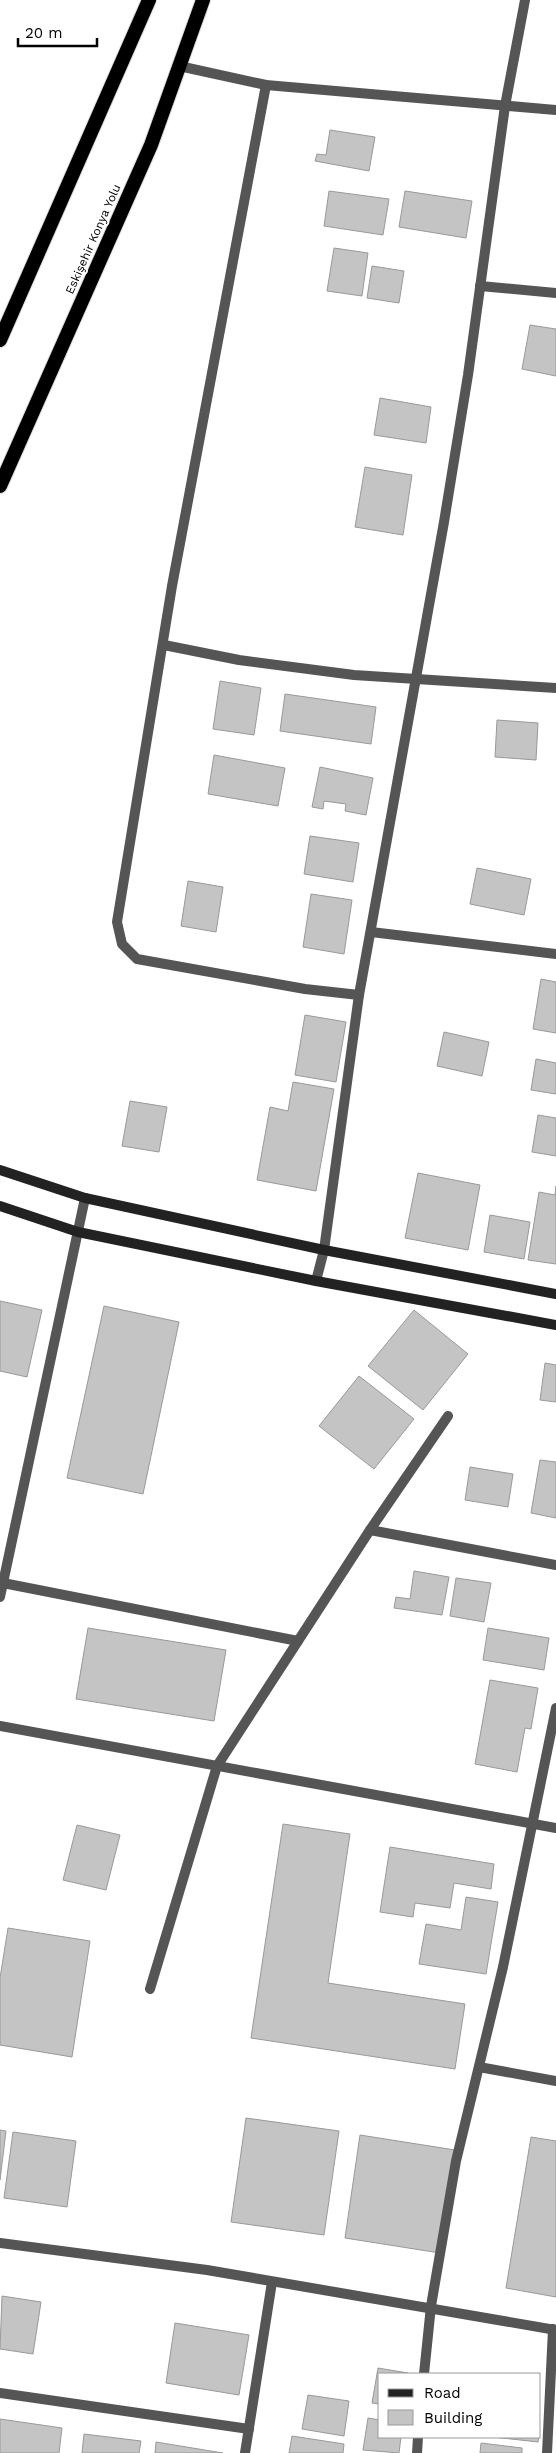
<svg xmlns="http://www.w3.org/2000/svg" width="556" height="2453" viewBox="0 0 556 2453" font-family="'Work Sans',sans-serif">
  <rect width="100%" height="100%" fill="#fff"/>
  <g fill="#c4c4c4" stroke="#999">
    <path d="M330,130L375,137L369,171L315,161L317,154L326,155Z"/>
    <path d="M329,191L389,199L383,235L324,226Z"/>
    <path d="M405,191L472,201L466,238L399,227Z"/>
    <path d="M334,248L368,253L362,296L327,291Z"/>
    <path d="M372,266L404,271L399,303L367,298Z"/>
    <path d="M530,325L556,329V376L522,369Z"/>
    <path d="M380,398L431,407L426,443L374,435Z"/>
    <path d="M365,467L412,475L403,535L355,527Z"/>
    <path d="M220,681L261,688L254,735L213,729Z"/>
    <path d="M285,694L376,707L371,744L280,731Z"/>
    <path d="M497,720L538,723L536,760L495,757Z"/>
    <path d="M214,755L285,768L278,806L208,794Z"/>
    <path d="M320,767L373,778L366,815L345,811L346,804L324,801L323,809L312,807Z"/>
    <path d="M310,836L359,843L353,882L304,874Z"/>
    <path d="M477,868L531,879L524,915L470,904Z"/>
    <path d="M188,881L223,887L216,932L181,926Z"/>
    <path d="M311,894L352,900L344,954L303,947Z"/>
    <path d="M541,979L556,982V1033L533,1029Z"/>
    <path d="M305,1015L346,1022L336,1082L295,1075Z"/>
    <path d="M444,1032L489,1042L482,1076L437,1066Z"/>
    <path d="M536,1059L556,1063V1094L531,1090Z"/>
    <path d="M293,1082L334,1089L316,1191L257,1180L270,1107L288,1111Z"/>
    <path d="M130,1101L167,1107L159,1152L122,1146Z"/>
    <path d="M538,1115L556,1118V1156L532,1152Z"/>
    <path d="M418,1173L480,1185L468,1250L405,1238Z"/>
    <path d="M556,1186V1264L528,1260L539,1192L555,1195Z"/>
    <path d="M490,1215L530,1222L524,1259L484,1252Z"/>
    <path d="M0,1301L42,1310L27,1377L0,1371Z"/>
    <path d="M104,1306L179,1322L143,1494L67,1478Z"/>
    <path d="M414,1310L468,1354L423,1410L368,1366Z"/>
    <path d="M545,1363L556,1365V1402L540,1400Z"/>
    <path d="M359,1376L414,1419L374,1469L319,1426Z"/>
    <path d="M540,1460L556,1462V1518L531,1513Z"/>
    <path d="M470,1467L513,1474L508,1507L465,1500Z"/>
    <path d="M414,1571L449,1577L442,1615L394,1608L396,1597L410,1599Z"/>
    <path d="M456,1578L491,1583L484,1622L450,1616Z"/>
    <path d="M88,1628L226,1650L214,1721L76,1699Z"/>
    <path d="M488,1628L549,1638L544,1670L483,1660Z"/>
    <path d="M490,1680L538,1688L531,1729L525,1728L517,1772L475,1764Z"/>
    <path d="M283,1824L350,1834L328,1983L465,2004L455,2069L251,2038Z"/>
    <path d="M77,1825L120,1835L106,1890L63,1880Z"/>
    <path d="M390,1847L494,1864L491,1889L454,1883L450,1908L415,1903L413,1917L380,1912Z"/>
    <path d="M466,1897L498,1902L486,1974L419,1964L426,1924L461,1930Z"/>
    <path d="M8,1928L90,1941L72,2057L0,2045V1978Z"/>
    <path d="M246,2118L339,2131L324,2235L231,2222Z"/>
    <path d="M0,2130L6,2131L0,2180Z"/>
    <path d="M13,2132L76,2141L67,2207L4,2198Z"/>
    <path d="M360,2135L455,2150L440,2253L345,2238Z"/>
    <path d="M531,2137L556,2141V2297L506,2288Z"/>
    <path d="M2,2296L41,2302L33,2354L0,2349Z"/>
    <path d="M175,2323L249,2335L239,2395L166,2383Z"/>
    <path d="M378,2368L408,2373L380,2374V2404L372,2403Z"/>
    <path d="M308,2395L349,2401L344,2436L302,2429Z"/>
    <path d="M368,2418L380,2420V2437H401L399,2453L363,2450Z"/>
    <path d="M0,2419L62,2428L59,2453H0Z"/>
    <path d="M84,2434L141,2441L139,2453H82Z"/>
    <path d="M292,2436L344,2444L343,2453H289Z"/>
    <path d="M493,2437H539L538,2442Z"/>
    <path d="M156,2442L223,2453H155Z"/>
    <path d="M481,2443L522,2448V2453H480Z"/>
  </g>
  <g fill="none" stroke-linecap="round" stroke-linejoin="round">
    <defs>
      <g id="trunk">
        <path d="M0,340L149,0"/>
        <path d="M0,486L151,145L203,0"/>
      </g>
    </defs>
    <use href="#trunk" stroke="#dbdbdb" stroke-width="16"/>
    <path stroke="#555" stroke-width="10" d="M150,1989L217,1766"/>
    <g stroke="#555" stroke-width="10">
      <path d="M179,66L266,85L556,110"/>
      <path d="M266,85L172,586L117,922L122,944L137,959L305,989L359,995"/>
      <path d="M480,286L556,293"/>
      <path d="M164,645L239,660L354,675L556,688"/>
      <path d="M371,932L556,954"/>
      <path d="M316,1281L324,1250L359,995L444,522L468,375L505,106L525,0"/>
      <path d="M370,1530L556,1565"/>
      <path d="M3,1583L298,1641"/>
      <path d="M0,1597L85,1198"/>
      <path d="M0,1726L556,1828"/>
      <path d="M217,1766L370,1530L448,1416"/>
      <path d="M479,2067L556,2081"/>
      <path d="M424,2374L431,2306L456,2161L503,1967L556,1708"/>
      <path d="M0,2393L249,2429"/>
      <path d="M245,2453L272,2282"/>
      <path d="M417,2453L418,2437"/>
      <path d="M547,2453L553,2329"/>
    </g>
    <path stroke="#555" stroke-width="10" d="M0,2243L207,2270L556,2330"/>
    <g stroke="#222" stroke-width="10">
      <path d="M0,1170L85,1198L324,1250L556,1294"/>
      <path d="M0,1206L78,1232L316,1281L556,1325"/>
    </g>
    <use href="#trunk" stroke="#000" stroke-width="14"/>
  </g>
  <g text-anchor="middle" stroke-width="4" stroke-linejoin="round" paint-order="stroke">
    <g font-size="12" fill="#000" stroke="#fff">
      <text transform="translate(93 239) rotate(-66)" y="4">Eskişehir Konya Yolu</text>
    </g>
  </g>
  <rect x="378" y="2373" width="162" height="65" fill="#ffffff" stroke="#999999"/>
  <rect x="388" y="2389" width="25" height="8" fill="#222222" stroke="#999999"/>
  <text x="424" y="2398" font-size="15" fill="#000000">Road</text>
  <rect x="388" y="2410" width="25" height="15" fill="#c4c4c4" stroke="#999999"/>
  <text x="424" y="2423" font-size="15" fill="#000000">Building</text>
  <path d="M18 38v8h79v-8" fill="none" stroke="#000000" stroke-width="2.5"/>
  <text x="25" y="38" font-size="15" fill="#000000" stroke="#ffffff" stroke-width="4" paint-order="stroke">20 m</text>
</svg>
